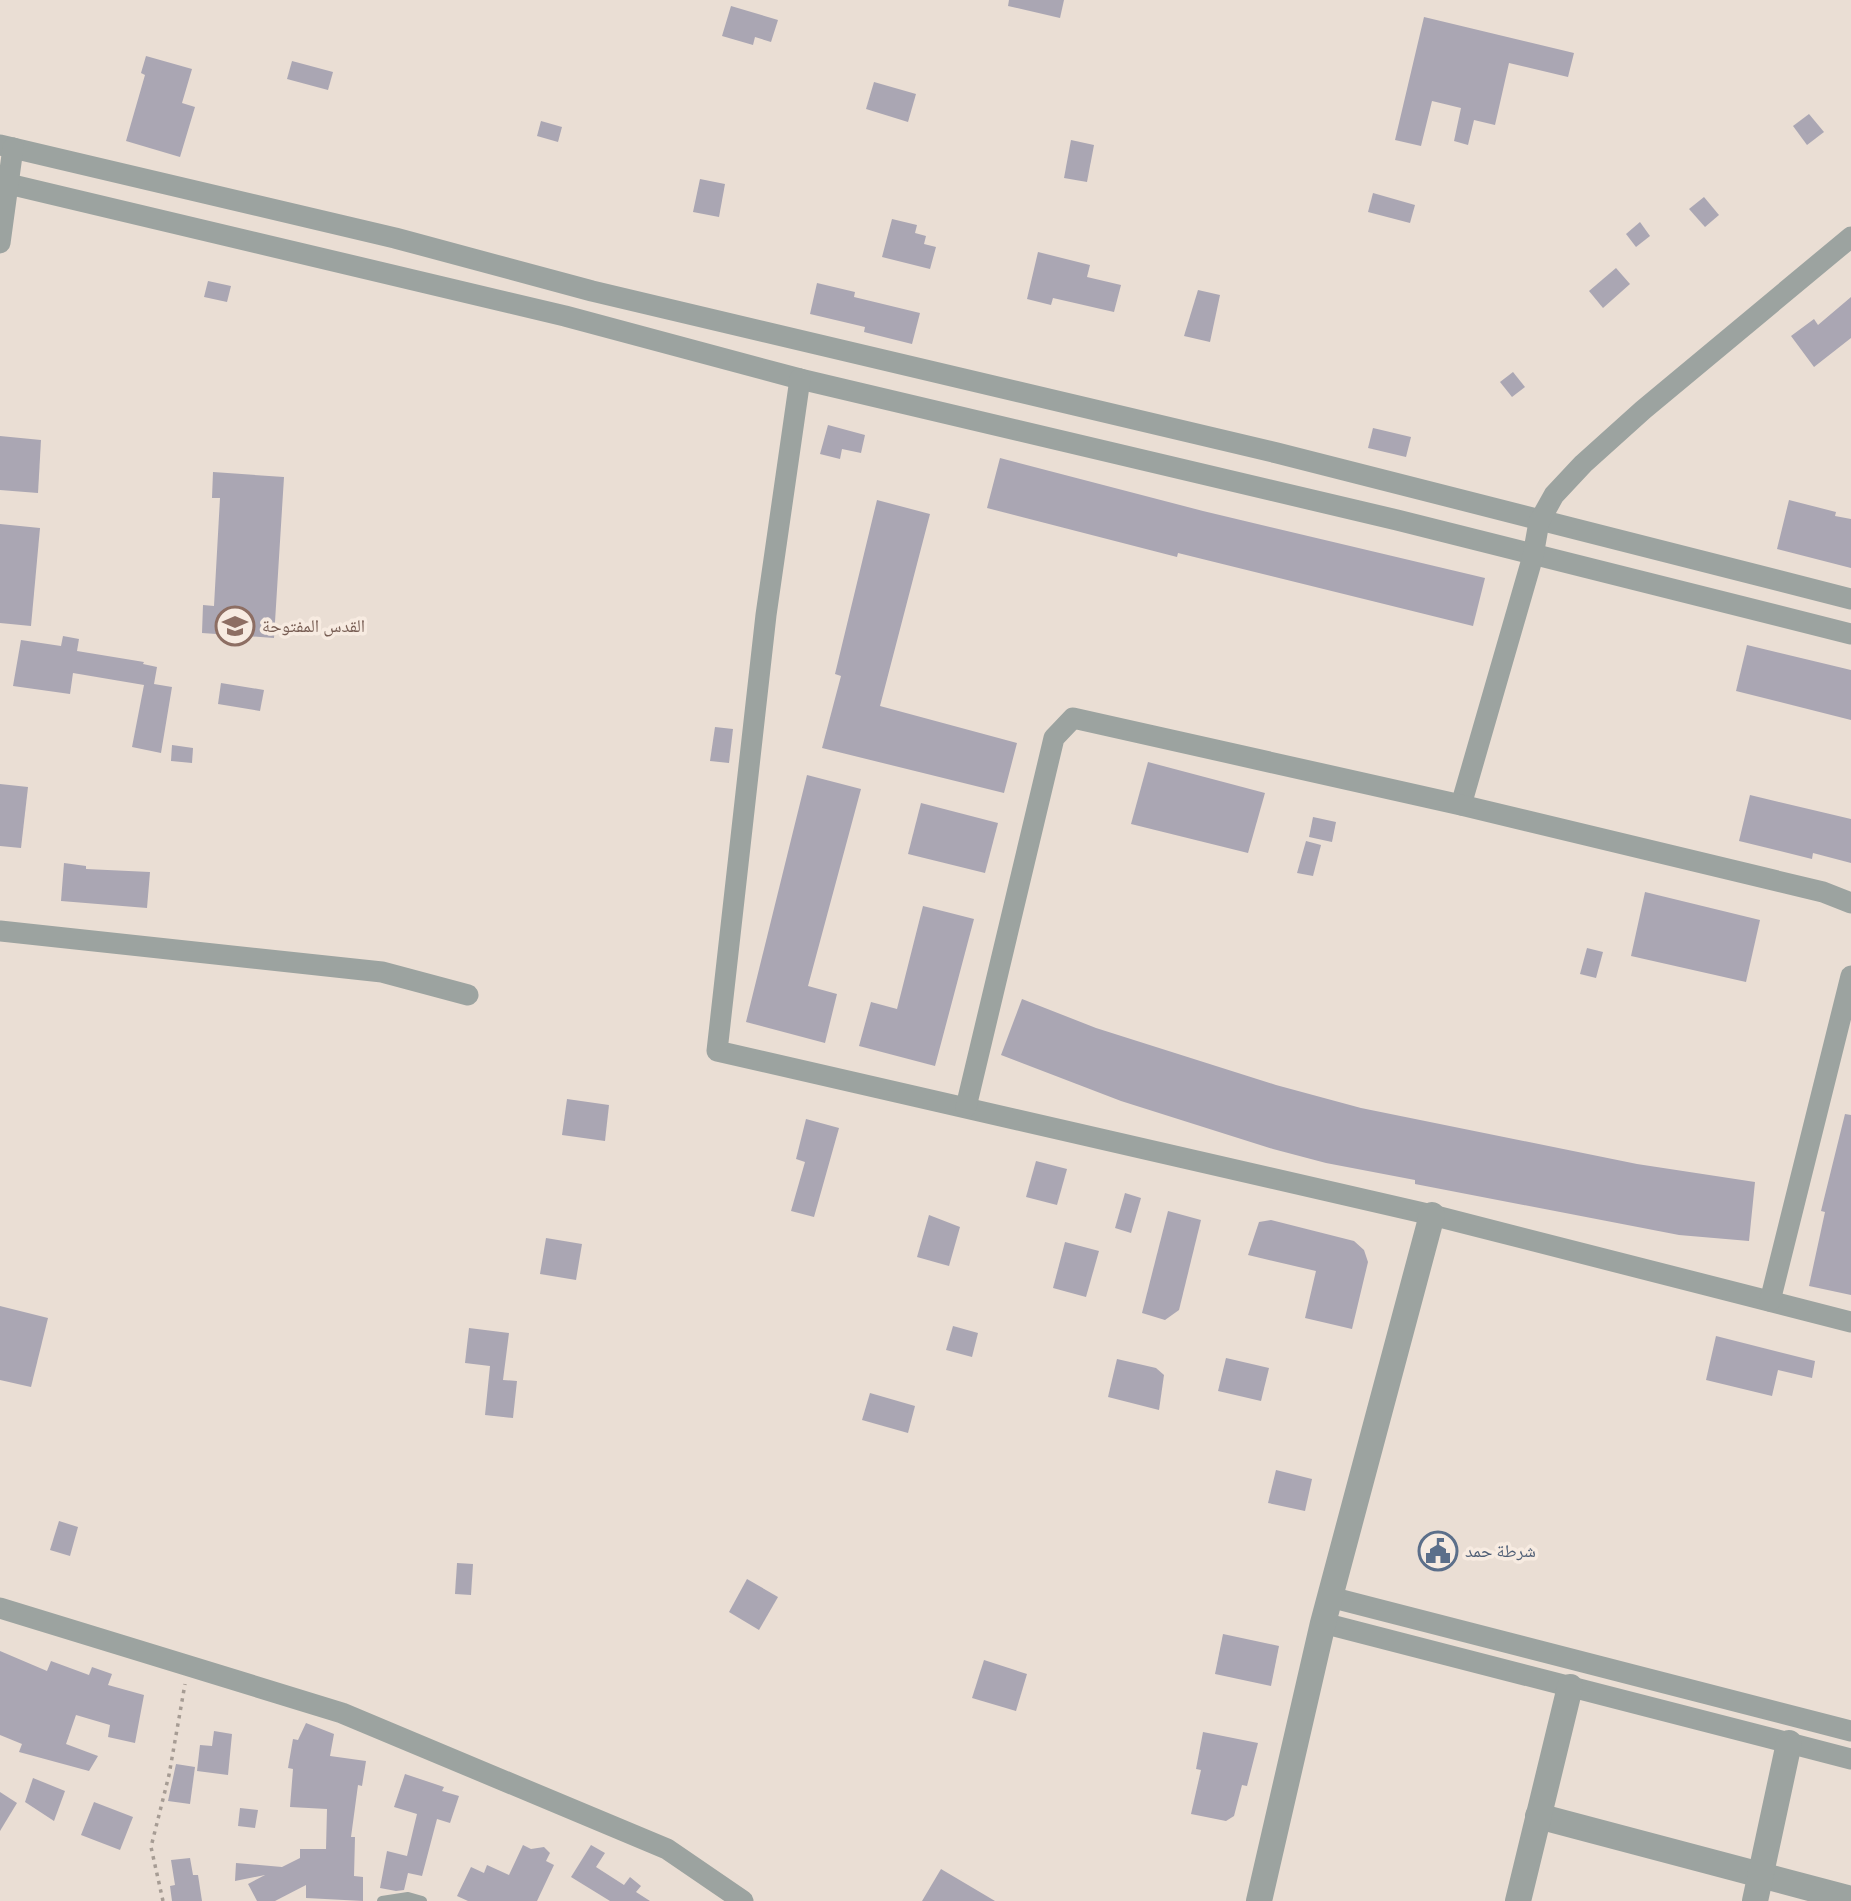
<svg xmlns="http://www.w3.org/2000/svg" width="1851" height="1901" viewBox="0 0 1851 1901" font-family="'IBM Plex Serif','Noto Naskh Arabic',serif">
  <rect width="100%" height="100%" fill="#eaded4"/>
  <g fill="#aaa6b3">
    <path d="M1009,0H1064L1060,18L1008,6Z"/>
    <path d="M731,6L778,20L771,42L755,37L753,45L722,36Z"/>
    <path d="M1424,17L1574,53L1568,77L1509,63L1495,125L1474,120L1468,145L1454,141L1461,108L1432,101L1421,146L1395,140Z"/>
    <path d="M146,56L192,69L182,103L195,107L180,157L126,141L145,75L141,73Z"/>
    <path d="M292,61L333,72L328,90L287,79Z"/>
    <path d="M874,82L916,94L908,122L866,109Z"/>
    <path d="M1809,114L1824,132L1807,145L1793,126Z"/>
    <path d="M541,121L562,127L558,142L537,136Z"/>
    <path d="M1071,140L1094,145L1087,182L1064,178Z"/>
    <path d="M700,179L725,184L719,217L693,212Z"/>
    <path d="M1373,193L1415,205L1410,223L1368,212Z"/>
    <path d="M1704,197L1719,215L1705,227L1689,209Z"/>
    <path d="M892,219L917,225L915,233L926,236L924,244L936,247L930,269L882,257Z"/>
    <path d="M1640,222L1650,236L1636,247L1626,234Z"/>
    <path d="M1038,252L1090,265L1087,277L1121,285L1114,312L1053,298L1051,305L1027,299Z"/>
    <path d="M1616,268L1630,284L1603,308L1589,291Z"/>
    <path d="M208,281L231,286L227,302L204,297Z"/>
    <path d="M817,283L855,292L854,297L920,313L912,344L864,332L865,327L810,314Z"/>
    <path d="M1198,290L1220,295L1210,342L1184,336Z"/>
    <path d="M1851,297V338L1814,367L1791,336L1814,319L1818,325Z"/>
    <path d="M1513,372L1525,387L1512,397L1500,382Z"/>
    <path d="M828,425L865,435L861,453L842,449L840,459L820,454Z"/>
    <path d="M1373,428L1411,437L1406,457L1368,448Z"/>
    <path d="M0,436L41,440L38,493L0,490Z"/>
    <path d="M1000,458L1203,511L1485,578L1473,626L1178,553L1177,557L987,508Z"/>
    <path d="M213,472L284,477L274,638L202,633L203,605L214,606L220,498H212Z"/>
    <path d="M877,500L930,514L880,706L1017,743L1004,793L822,748L841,676L835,674Z"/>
    <path d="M1789,500L1836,512L1835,516L1851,519V568L1777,549Z"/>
    <path d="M0,524L40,528L31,626L0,623Z"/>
    <path d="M63,636L79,639L77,651L144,662L143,664L157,667L154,684L172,687L161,753L132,747L144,685L73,673L70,694L13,686L21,640L61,646Z"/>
    <path d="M1747,645L1851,670V720L1736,691Z"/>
    <path d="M221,683L264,690L260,711L218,704Z"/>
    <path d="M715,727L733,729L729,763L710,761Z"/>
    <path d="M172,745L193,748L192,763L171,761Z"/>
    <path d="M1148,762L1265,793L1248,853L1131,824Z"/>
    <path d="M807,775L861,789L808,986L837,994L825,1043L746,1022Z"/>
    <path d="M0,784L28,787L21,848L0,846Z"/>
    <path d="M1750,795L1851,819V863L1813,853L1812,859L1739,841Z"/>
    <path d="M921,803L998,823L985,873L908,854Z"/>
    <path d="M1313,817L1336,822L1332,842L1309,837Z"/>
    <path d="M1306,841L1321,845L1313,876L1297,873Z"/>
    <path d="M64,863L86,866V869L150,872L147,908L61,901Z"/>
    <path d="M1645,892L1760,920L1746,982L1631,956Z"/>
    <path d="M923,906L974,919L935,1066L859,1046L871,1002L897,1009Z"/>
    <path d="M1587,948L1603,952L1596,978L1580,974Z"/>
    <path d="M1022,999L1096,1028L1276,1085L1361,1108L1637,1164L1755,1182L1749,1241L1679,1235L1415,1184V1180L1326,1163L1273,1149L1121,1101L1001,1055Z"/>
    <path d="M567,1099L609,1105L605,1141L562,1135Z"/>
    <path d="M1845,1114L1851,1115V1295L1809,1286L1825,1212L1821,1211Z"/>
    <path d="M806,1119L839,1128L814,1217L791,1211L805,1162L796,1159Z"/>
    <path d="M1036,1161L1067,1169L1057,1205L1026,1197Z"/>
    <path d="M1125,1193L1141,1198L1131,1233L1115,1228Z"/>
    <path d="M1168,1211L1201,1220L1179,1310L1165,1320L1142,1313Z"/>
    <path d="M929,1215L960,1227L949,1266L917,1257Z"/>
    <path d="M1271,1220L1354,1241L1364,1250L1368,1262L1352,1329L1305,1318L1316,1271L1248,1255L1259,1222Z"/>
    <path d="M546,1238L582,1244L576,1280L540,1274Z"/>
    <path d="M1065,1242L1099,1251L1086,1297L1053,1288Z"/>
    <path d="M0,1306L48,1318L31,1387L0,1380Z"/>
    <path d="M953,1326L978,1333L972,1357L946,1350Z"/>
    <path d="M469,1328L509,1333L503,1380L517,1381L513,1418L485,1415L490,1366L465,1363Z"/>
    <path d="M1716,1336L1815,1361L1812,1378L1778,1370L1772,1396L1706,1380Z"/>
    <path d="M1226,1358L1269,1368L1261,1401L1218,1391Z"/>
    <path d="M1117,1359L1156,1368L1164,1375L1159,1410L1108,1397Z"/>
    <path d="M870,1393L915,1406L908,1433L862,1420Z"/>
    <path d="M1276,1470L1312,1479L1305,1511L1268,1503Z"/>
    <path d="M59,1521L78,1527L70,1556L50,1550Z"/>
    <path d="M457,1563L473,1564L471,1595L455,1594Z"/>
    <path d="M747,1579L778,1597L759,1630L729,1612Z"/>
    <path d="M1223,1634L1279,1646L1271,1686L1215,1674Z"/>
    <path d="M0,1651L47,1671L51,1661L89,1675L92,1667L112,1674L108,1685L144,1695L135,1743L108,1737L110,1725L76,1715L66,1744L98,1756L89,1771L19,1752L22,1744L0,1735Z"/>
    <path d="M984,1660L1027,1674L1016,1711L972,1698Z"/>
    <path d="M306,1723L334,1734L330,1756L366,1761L362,1786L358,1785L351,1837H355L354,1876L363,1877V1901L306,1898V1885L275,1901H257L248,1884L265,1875L235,1881L236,1863L282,1867L300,1858V1849H326L327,1809L290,1807L293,1769L288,1768L293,1739L298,1740Z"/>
    <path d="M214,1731L232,1734L228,1775L197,1771L200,1745L212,1746Z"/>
    <path d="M1203,1732L1258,1743L1247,1786L1242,1785L1234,1816L1226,1821L1191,1814L1201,1770L1196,1769Z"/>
    <path d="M176,1764L195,1767L190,1804L168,1801Z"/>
    <path d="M405,1774L444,1787L442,1791L459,1796L450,1823L437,1819L422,1876L408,1873L404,1890L396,1891L380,1888L387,1851L407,1856L417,1814L394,1807Z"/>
    <path d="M33,1778L65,1791L54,1821L25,1802Z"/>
    <path d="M0,1792L17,1803L0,1831Z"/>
    <path d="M94,1802L133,1817L120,1850L81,1835Z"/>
    <path d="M240,1808L258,1810L255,1828L238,1826Z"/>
    <path d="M523,1845L531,1849L544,1847L550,1853L546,1861L554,1865L537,1901H468L457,1896L471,1867L484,1873L487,1865L509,1875Z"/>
    <path d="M591,1845L605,1853L596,1867L624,1885L630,1877L641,1886L636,1892L650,1901H610L571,1877Z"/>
    <path d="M190,1858L193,1875H198L202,1901H172L170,1886L175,1885L171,1860Z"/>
    <path d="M941,1869L995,1901H922Z"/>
  </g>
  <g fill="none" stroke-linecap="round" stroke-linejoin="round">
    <path stroke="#a69c94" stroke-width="3.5" stroke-dasharray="3.5 5" stroke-linecap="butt" d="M163,1901L151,1847L169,1775L185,1684"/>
    <path stroke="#9ca3a0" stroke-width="10" d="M382,1901L408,1897L422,1901"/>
    <g stroke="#9ca3a0" stroke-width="21">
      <path d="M0,145L395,238L592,291L1277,453L1851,599"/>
      <path d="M0,182L565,316L800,379L1397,520L1851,634"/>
      <path d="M0,243L13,148"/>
      <path d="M800,379L766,615L717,1051L1432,1215L1851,1322"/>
      <path d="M1461,805L1533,556L1539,522L1554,495L1583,464L1643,410L1851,237"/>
      <path d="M0,931L382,972L468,995"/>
      <path d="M966,1107L1054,738L1073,718L1461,805L1823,892L1851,903"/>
      <path d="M1770,1301L1851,976"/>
      <path d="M1330,1597L1851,1731"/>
      <path d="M0,1608L342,1713L667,1849L743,1901"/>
      <path d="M1323,1623L1851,1759"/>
    </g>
    <g stroke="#9ca3a0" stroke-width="26">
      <path d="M1538,1816L1851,1899"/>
      <path d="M1259,1901L1323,1623L1432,1215"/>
      <path d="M1518,1901L1570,1687"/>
      <path d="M1755,1901L1789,1743"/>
    </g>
  </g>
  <defs>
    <symbol id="school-ring" viewBox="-11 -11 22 22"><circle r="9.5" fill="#f7ebe1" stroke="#8d6e63" stroke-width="1.5"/><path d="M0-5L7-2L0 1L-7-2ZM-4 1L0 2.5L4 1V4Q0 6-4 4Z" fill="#8d6e63"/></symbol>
    <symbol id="civic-ring" viewBox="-11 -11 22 22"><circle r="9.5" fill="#f7ebe1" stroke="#5c6f8a" stroke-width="1.5"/><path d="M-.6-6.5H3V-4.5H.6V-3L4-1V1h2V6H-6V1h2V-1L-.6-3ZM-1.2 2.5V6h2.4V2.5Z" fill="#5c6f8a"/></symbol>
  </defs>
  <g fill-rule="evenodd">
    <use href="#school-ring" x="213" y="604" width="44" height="44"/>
    <use href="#civic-ring" x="1416" y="1529" width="44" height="44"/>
  </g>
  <g text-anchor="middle" stroke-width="7" stroke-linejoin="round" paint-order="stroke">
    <g font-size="18" fill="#785e54" stroke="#f7ebe1" text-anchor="start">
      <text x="262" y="632">القدس المفتوحة</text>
    </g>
    <g font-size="18" fill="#4e5e75" stroke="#f7ebe1" text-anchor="start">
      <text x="1465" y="1557">شرطة حمد</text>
    </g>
  </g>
</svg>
